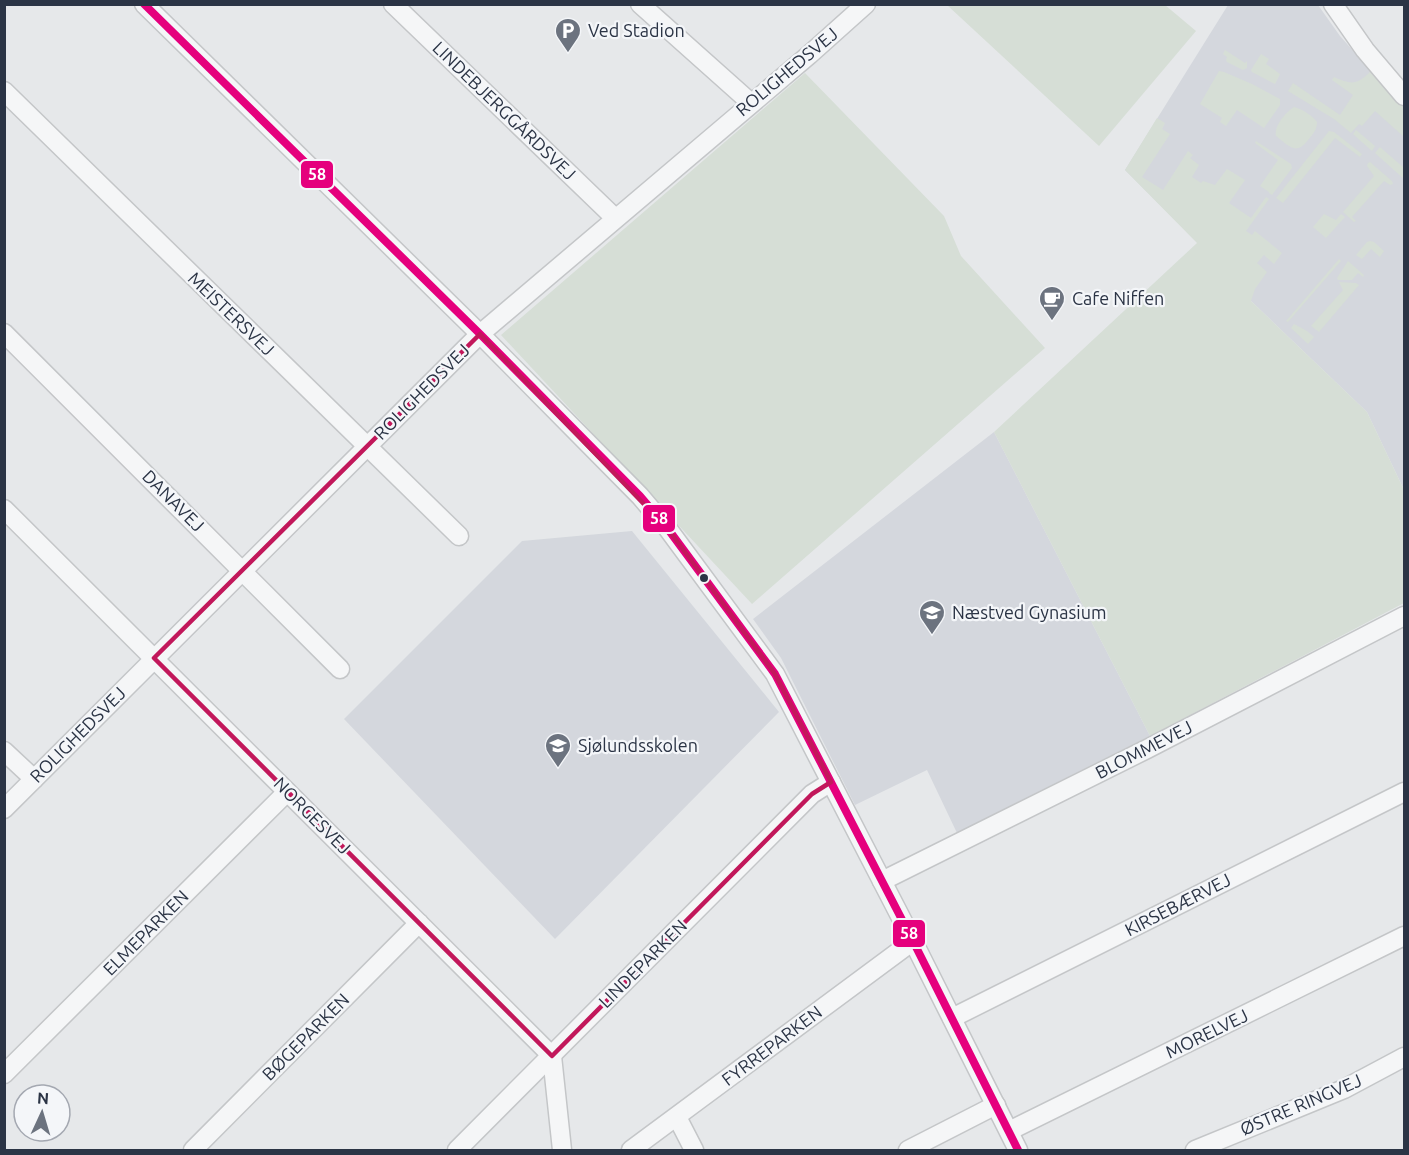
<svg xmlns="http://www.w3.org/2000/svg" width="1409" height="1155" viewBox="0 0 1409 1155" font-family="Ubuntu,sans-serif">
  <rect width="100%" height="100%" fill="#e6e8ea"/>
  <g fill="#d4d7dd">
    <path d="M1228,5H1318L1340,36L1404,108V490L1367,412L1251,301L1197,242L1125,170Z"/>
    <path d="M994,432L1150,736L957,833L927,770L855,805L781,658L753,619Z"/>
    <path d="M632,531L779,712L555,939L344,719L522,541Z"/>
  </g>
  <g fill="#d6ded6">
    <path d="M947,5H1165L1196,31L1099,146Z"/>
    <path d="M1225,50L1245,63L1247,61V68L1243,70L1227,62L1226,60L1227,57L1223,54Z"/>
    <path d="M1261,54L1269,59L1266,64L1280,74L1275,84L1252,72L1251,70Z"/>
    <path d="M1219,71L1224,72L1252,84L1280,99V105L1264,128L1237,110L1226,126L1220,122L1222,118L1200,104Z"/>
    <path d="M1371,71L1404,108V137L1375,111L1362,126L1359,124L1351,133L1334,119L1288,91L1293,83L1340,115L1353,95L1332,80L1334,77C1352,85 1357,85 1371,71Z"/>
    <path d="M805,73L944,216L961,256L1045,348L752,604L501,335Z"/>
    <path d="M1294,107C1302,109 1312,115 1317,122C1317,130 1313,134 1308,140C1296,156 1289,146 1276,136C1274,126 1285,113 1294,107Z"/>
    <path d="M1157,118L1165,123L1162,129L1170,134L1142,177L1163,190L1188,151L1193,155L1190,158L1199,165L1192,177L1201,183L1203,181L1215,185L1227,169L1245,180L1229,203L1251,218L1266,197L1269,199L1246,231L1252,235L1255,231L1282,253L1274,264L1264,255L1257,263L1267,272L1255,289L1251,301L1367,412L1404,490V603L1150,736L994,432L1197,243L1125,170Z"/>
    <path d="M1356,130L1375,146L1372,151L1353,134Z"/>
    <path d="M1329,131L1334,132L1362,154L1360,157L1335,138L1283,203L1276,198Z"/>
    <path d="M1256,141L1291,164L1292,168L1272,195L1269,193V192L1260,186L1278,160L1255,143Z"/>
    <path d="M1380,147L1404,168V179L1375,153Z"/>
    <path d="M1370,162L1392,181L1393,184L1390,185L1384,181L1352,217L1356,221L1354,222L1343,212L1374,176L1367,166L1368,163Z"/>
    <path d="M1324,214L1336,220L1341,214L1345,217L1326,238L1313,227Z"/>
    <path d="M1370,241L1374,242L1384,251L1380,257L1371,249L1362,259L1356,255L1367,242Z"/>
    <path d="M1339,259L1341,261L1288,322L1286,321Z"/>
    <path d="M1348,261L1364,275L1363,277L1358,273L1352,280H1338L1337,278Z"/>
    <path d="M1339,282L1356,283L1359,285L1319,332L1311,326L1343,290Z"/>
    <path d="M1294,324L1307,331L1314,337L1308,344L1291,328Z"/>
  </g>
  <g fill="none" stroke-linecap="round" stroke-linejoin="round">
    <defs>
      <g id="minor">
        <path d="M144,4L480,334L640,496L668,529L775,674L913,941L1018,1150"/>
        <path d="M393,4L615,218"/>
        <path d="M640,4L751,103"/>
        <path d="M1333,4L1365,50L1404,96"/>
        <path d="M4,91L459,536"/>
        <path d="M4,333L340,669"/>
        <path d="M4,509L552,1056L562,1150"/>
        <path d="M4,751L34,779"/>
        <path d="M4,809L480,334L809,55L866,4"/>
        <path d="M882,881L1147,749L1404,616"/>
        <path d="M952,1018L1404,792"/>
        <path d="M4,1074L287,792"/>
        <path d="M677,1117L694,1150"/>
        <path d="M1009,1131L1404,936"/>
        <path d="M193,1150L419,923"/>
        <path d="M457,1150L812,794L831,782"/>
        <path d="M631,1150L913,941"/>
        <path d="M908,1150L996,1105"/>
        <path d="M1195,1150L1344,1089L1404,1057"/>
      </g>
    </defs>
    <use href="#minor" stroke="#c4c6c8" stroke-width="21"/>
    <use href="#minor" stroke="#f5f6f7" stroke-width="18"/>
    <defs>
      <path id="bus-1" d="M144,4L480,334L640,496L668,529L775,674L913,941L1018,1150"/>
    </defs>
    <use href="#bus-1" stroke="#f4f6f9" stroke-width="12"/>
    <use href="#bus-1" stroke="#e5007d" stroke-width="8"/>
  </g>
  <path fill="none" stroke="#c2185b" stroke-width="4.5" stroke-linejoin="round" d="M480,334L668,529L775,674L831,782L812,794L552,1056L154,658Z"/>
  <defs>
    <symbol id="parking-pin" viewBox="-11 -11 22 30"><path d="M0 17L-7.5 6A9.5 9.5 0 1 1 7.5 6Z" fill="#6c737f" stroke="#f4f6f9"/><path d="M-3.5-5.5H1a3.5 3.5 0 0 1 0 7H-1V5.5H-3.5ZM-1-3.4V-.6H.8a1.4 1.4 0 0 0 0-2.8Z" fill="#fff"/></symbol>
    <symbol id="cafe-pin" viewBox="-11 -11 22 30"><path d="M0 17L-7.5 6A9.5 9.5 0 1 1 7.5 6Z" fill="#6c737f" stroke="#f4f6f9"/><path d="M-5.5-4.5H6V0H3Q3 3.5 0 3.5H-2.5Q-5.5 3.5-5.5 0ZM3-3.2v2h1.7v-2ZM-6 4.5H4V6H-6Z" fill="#fff"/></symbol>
    <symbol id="school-pin" viewBox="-11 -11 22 30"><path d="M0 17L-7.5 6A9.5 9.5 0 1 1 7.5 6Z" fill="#6c737f" stroke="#f4f6f9"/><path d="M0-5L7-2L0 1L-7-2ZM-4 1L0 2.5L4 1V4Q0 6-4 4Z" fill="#fff"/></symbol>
  </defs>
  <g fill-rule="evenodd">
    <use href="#parking-pin" x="553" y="16" width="30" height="40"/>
    <use href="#cafe-pin" x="1037" y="284" width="30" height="40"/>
    <use href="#school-pin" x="917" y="598" width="30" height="40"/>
    <use href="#school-pin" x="543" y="731" width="30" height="40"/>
  </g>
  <circle fill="#2b3445" stroke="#f4f6f9" stroke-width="2" cx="704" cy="578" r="5"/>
  <g text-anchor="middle" stroke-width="4.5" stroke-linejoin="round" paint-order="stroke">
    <g font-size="18" fill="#2b3445" stroke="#f4f6f9" text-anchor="start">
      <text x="588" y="37">Ved Stadion</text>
      <text x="1072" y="305">Cafe Niffen</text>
      <text x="952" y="619">Næstved Gynasium</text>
      <text x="578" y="752">Sjølundsskolen</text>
    </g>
    <g font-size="18" fill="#2b3445" stroke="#f4f6f9">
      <text transform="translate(787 72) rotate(-40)" y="6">ROLIGHEDSVEJ</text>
      <text transform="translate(504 111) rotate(44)" y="6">LINDEBJERGGÅRDSVEJ</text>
      <text transform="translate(231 314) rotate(44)" y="6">MEISTERSVEJ</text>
      <text transform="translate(422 392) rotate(-45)" y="6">ROLIGHEDSVEJ</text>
      <text transform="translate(173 501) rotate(45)" y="6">DANAVEJ</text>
      <text transform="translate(78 735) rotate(-45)" y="6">ROLIGHEDSVEJ</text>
      <text transform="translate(1144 750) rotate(-27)" y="6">BLOMMEVEJ</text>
      <text transform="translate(312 816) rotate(45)" y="6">NORGESVEJ</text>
      <text transform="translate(1178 905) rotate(-27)" y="6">KIRSEBÆRVEJ</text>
      <text transform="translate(146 933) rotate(-45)" y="6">ELMEPARKEN</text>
      <text transform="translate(643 964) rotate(-45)" y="6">LINDEPARKEN</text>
      <text transform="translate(1207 1034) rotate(-26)" y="6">MORELVEJ</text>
      <text transform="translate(306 1037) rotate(-45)" y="6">BØGEPARKEN</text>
      <text transform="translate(772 1046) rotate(-37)" y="6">FYRREPARKEN</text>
      <text transform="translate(1301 1105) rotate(-23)" y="6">ØSTRE RINGVEJ</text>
    </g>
  </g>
  <g stroke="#f4f6f9" stroke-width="2">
    <rect x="300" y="160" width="34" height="29" rx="6" fill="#e5007d"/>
    <rect x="642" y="504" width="34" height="29" rx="6" fill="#e5007d"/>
    <rect x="892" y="919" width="34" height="29" rx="6" fill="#e5007d"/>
  </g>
  <g font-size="16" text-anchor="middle" font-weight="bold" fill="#fff">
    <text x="317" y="180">58</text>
    <text x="659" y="524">58</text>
    <text x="909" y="939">58</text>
  </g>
  <rect width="1409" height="1155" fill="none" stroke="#2b3445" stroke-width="12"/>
  <g transform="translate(42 1113) rotate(4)"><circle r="28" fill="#f4f6f9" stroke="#a4a8b1" stroke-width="1.5"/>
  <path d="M0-4.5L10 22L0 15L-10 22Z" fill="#6c737f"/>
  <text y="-9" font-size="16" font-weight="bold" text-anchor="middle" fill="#2b3445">N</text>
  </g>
</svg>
